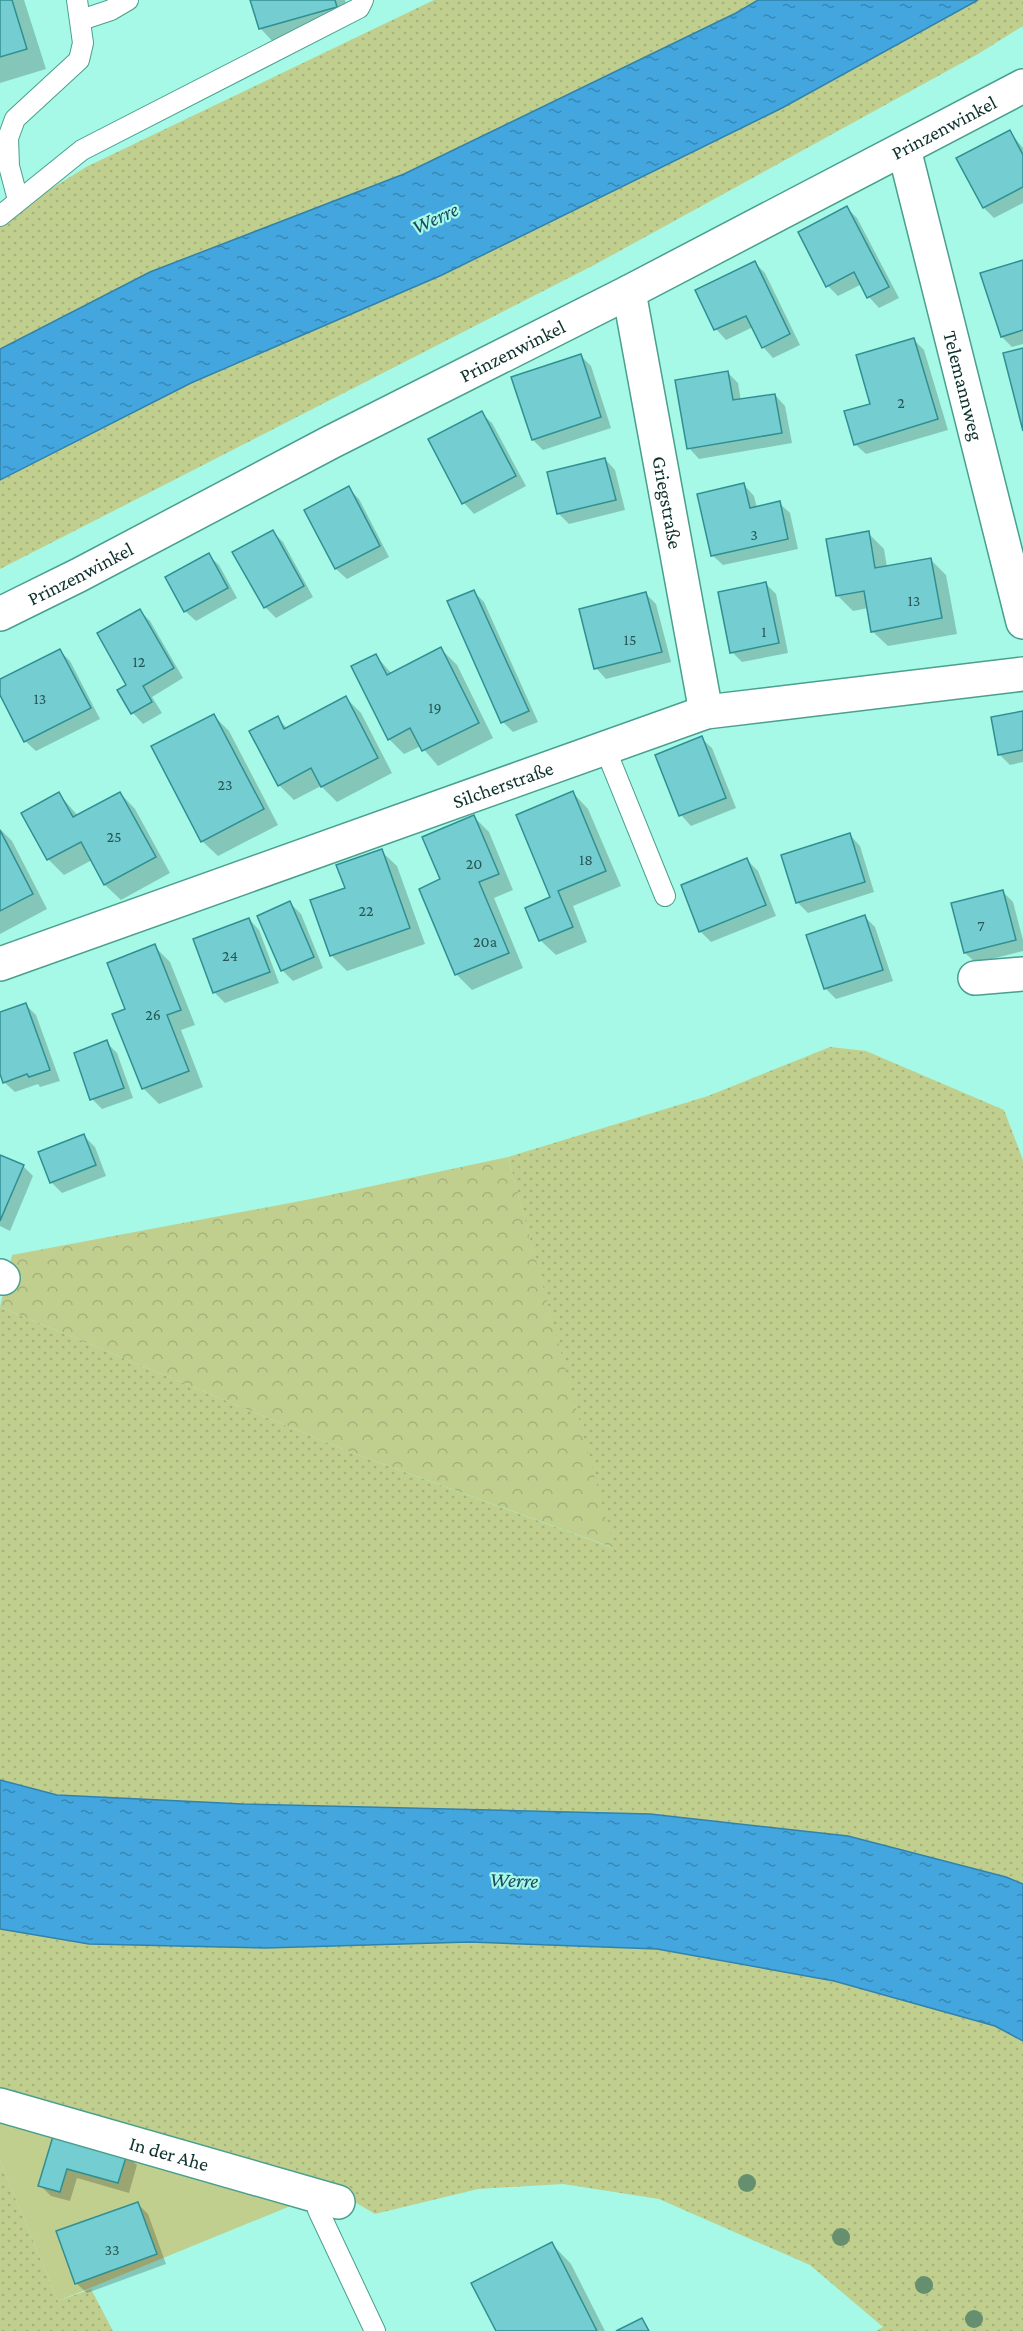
<svg xmlns="http://www.w3.org/2000/svg" width="1023" height="2331" viewBox="0 0 1023 2331" font-family="'Crimson Pro',serif">
  <defs>
    <pattern id="grass-dots" width="8" height="8" patternUnits="userSpaceOnUse" patternTransform="scale(1.5)"><rect width="8" height="8" fill="#c1cf8e"/><path d="M2 2h.1M6 6h.1" fill="none" stroke="#a5b27b" stroke-width="1.8" stroke-linecap="round"/></pattern>
    <pattern id="park-crowns" width="20" height="18" patternUnits="userSpaceOnUse" patternTransform="scale(1.5)"><rect width="20" height="18" fill="#c1cf8e"/><path d="M2 6a3 3 0 1 1 6 0M12 15a3 3 0 1 1 6 0" fill="none" stroke="#a5b27b"/></pattern>
    <pattern id="water-ripples" width="26" height="14" patternUnits="userSpaceOnUse" patternTransform="scale(1.5)"><rect width="26" height="14" fill="#43a6df"/><path d="M2 4q2-2 4 0t4 0M15 11q2-2 4 0t4 0" fill="none" stroke="#3688b5"/></pattern>
  </defs>
  <rect width="100%" height="100%" fill="#a5f9e6"/>
  <g fill="url(#grass-dots)">
    <path d="M434,0H758L736,13L404,174L150,272L0,349V221L86,167Z"/>
    <path d="M978,0H1023V26L978,54L596,264L0,569V480L191,383L442,275L782,108Z"/>
    <path d="M830,1047L866,1051L1004,1110L1023,1160V1884L1006,1877L848,1836L650,1814L243,1804L57,1795L0,1780V1307L350,1452L613,1548L508,1157L708,1096Z"/>
    <path d="M0,1929L89,1944L265,1948L470,1942L657,1949L834,1981L995,2026L1023,2041V2331H876L883,2327L810,2265L659,2199L563,2184L478,2189L375,2214L333,2189L0,2111Z"/>
    <path d="M0,2161L58,2301L91,2289L113,2331H0Z"/>
  </g>
  <path fill="url(#park-crowns)" d="M508,1157L614,1548L350,1452L0,1307L12,1255L316,1198Z"/>
  <path fill="#c1cf8e" d="M0,2111L310,2198L58,2301L0,2161Z"/>
  <g fill="url(#water-ripples)" stroke="#3283a9" stroke-width="1.5">
    <path d="M758,0H978L782,108L442,275L191,383L0,480V349L150,272L404,174L736,13Z"/>
    <path d="M0,1780L57,1795L243,1804L650,1814L848,1836L1006,1877L1023,1884V2041L995,2026L834,1981L657,1949L470,1942L265,1948L89,1944L0,1929Z"/>
  </g>
  <g fill="#0003">
    <path d="M0,0H24L46,69L0,83Z"/>
    <path d="M252,0H345L352,22L275,44L260,28Z"/>
    <path d="M1010,132L1023,148V203L994,218L984,208L958,159Z"/>
    <path d="M847,208L857,218L899,298L879,308L869,297L862,284L838,296L828,286Z"/>
    <path d="M1023,261V344L1012,347L1002,337Z"/>
    <path d="M755,263L765,273L800,345L773,358L763,347L753,327L726,340L716,329Z"/>
    <path d="M914,340L924,350L948,430L866,454L855,444L872,405Z"/>
    <path d="M580,355L591,366L611,428L543,450L533,440Z"/>
    <path d="M728,373L738,383L741,401L775,395L785,406L792,443L699,459L689,448Z"/>
    <path d="M481,413L492,423L526,486L474,514L464,503L430,440Z"/>
    <path d="M605,459L615,470L625,510L569,524L559,514Z"/>
    <path d="M744,485L754,496L757,508L779,503L790,513L798,549L723,565L712,555Z"/>
    <path d="M348,488L359,499L389,557L347,579L336,569L306,510Z"/>
    <path d="M273,532L283,542L313,597L276,618L265,607Z"/>
    <path d="M868,533L884,549L887,567L931,560L946,575L957,634L888,646L872,631L868,608L853,611L837,595Z"/>
    <path d="M208,555L219,565L237,598L196,621L185,611Z"/>
    <path d="M766,584L776,594L788,653L742,662L732,652Z"/>
    <path d="M474,592L484,602L538,722L513,732L503,722Z"/>
    <path d="M646,594L656,604L671,662L606,679L596,668Z"/>
    <path d="M140,611L150,621L183,678L152,697L162,713L143,724L133,713L119,691L128,685Z"/>
    <path d="M441,649L457,665L493,738L438,766L421,746L404,754L389,739L376,656L392,674Z"/>
    <path d="M60,651L70,661L100,719L36,751L25,741L0,692V681Z"/>
    <path d="M346,698L361,713L392,773L337,802L321,786L294,800L279,785L277,718L288,729Z"/>
    <path d="M1023,713V762L1010,765L999,754Z"/>
    <path d="M214,716L229,731L278,825L218,856L202,841Z"/>
    <path d="M701,738L712,748L736,808L691,826L681,815L657,756Z"/>
    <path d="M120,793L135,809L170,873L121,900L105,885L92,860L64,875L48,859L23,813L59,794L78,816Z"/>
    <path d="M573,793L588,809L621,886L573,906L587,942L556,955L540,940L552,898Z"/>
    <path d="M474,817L489,832L513,890L494,898L523,968L472,990L456,974Z"/>
    <path d="M0,829L12,841L47,909L0,934Z"/>
    <path d="M850,835L860,846L874,892L808,913L797,902Z"/>
    <path d="M381,851L397,866L425,944L347,971L332,956L312,901L347,889Z"/>
    <path d="M747,860L758,871L776,916L711,942L700,931Z"/>
    <path d="M1003,892L1013,902L1023,940V951L976,963L965,953L953,904Z"/>
    <path d="M290,903L301,914L323,968L293,981L282,970Z"/>
    <path d="M865,917L875,927L893,981L836,999L826,989L808,936Z"/>
    <path d="M249,919L259,930L279,983L225,1003L214,992Z"/>
    <path d="M154,946L170,962L195,1025L181,1030L203,1087L159,1104L143,1088L127,1010Z"/>
    <path d="M26,1005L36,1015L60,1081L40,1087L38,1084L15,1092L4,1082L0,1069V1014Z"/>
    <path d="M106,1042L117,1053L133,1098L102,1109L92,1099Z"/>
    <path d="M84,1136L95,1147L106,1176L62,1193L51,1182Z"/>
    <path d="M0,1156L23,1166L33,1176L10,1231L0,1226Z"/>
    <path d="M55,2134L126,2155L137,2165L129,2193L77,2178L70,2201L51,2196L40,2185Z"/>
    <path d="M137,2203L148,2214L166,2264L87,2293L76,2283Z"/>
    <path d="M552,2244L571,2264L605,2331H497Z"/>
  </g>
  <g fill="#74ced1" stroke="#308f93" stroke-width="1.5">
    <path d="M0,0H12L27,49L0,57Z"/>
    <path d="M250,0H335L337,7L259,29Z"/>
    <path d="M1010,130L1023,155V187L983,208L956,158Z"/>
    <path d="M847,206L889,287L867,298L854,272L826,287L798,232Z"/>
    <path d="M1023,260V330L1001,337L980,273Z"/>
    <path d="M755,261L790,334L762,348L746,316L714,330L695,290Z"/>
    <path d="M914,338L938,419L854,445L844,411L870,404L856,355Z"/>
    <path d="M1023,348V431L1003,353Z"/>
    <path d="M581,354L601,417L532,440L511,377Z"/>
    <path d="M728,371L733,400L775,394L782,433L687,449L675,380Z"/>
    <path d="M482,411L516,476L462,504L428,439Z"/>
    <path d="M605,458L616,500L557,514L547,472Z"/>
    <path d="M744,483L750,508L780,501L788,539L711,556L697,494Z"/>
    <path d="M349,486L380,546L335,569L304,510Z"/>
    <path d="M273,530L304,586L264,608L232,552Z"/>
    <path d="M869,531L875,568L931,558L942,618L871,632L864,591L836,596L826,539Z"/>
    <path d="M209,553L228,588L184,612L165,577Z"/>
    <path d="M766,582L779,643L730,653L718,592Z"/>
    <path d="M474,590L529,711L501,723L447,601Z"/>
    <path d="M646,592L662,652L594,669L579,609Z"/>
    <path d="M140,609L174,668L143,686L152,702L131,714L117,690L126,685L97,633Z"/>
    <path d="M441,647L479,723L422,751L410,728L388,740L351,666L376,654L387,675Z"/>
    <path d="M60,649L91,708L24,742L0,695V679Z"/>
    <path d="M346,696L378,758L321,787L311,768L278,786L249,731L278,716L284,729Z"/>
    <path d="M1023,711V750L998,755L991,717Z"/>
    <path d="M214,714L264,809L201,842L151,746Z"/>
    <path d="M702,736L726,798L679,816L655,755Z"/>
    <path d="M573,791L606,871L558,891L573,927L539,941L525,908L550,897L516,815Z"/>
    <path d="M59,792L73,817L120,792L156,857L104,885L81,842L47,860L21,813Z"/>
    <path d="M474,815L499,874L479,882L509,953L455,975L419,889L440,879L422,837Z"/>
    <path d="M0,830L33,894L0,911Z"/>
    <path d="M850,833L865,882L796,903L781,855Z"/>
    <path d="M382,849L410,928L330,956L310,900L345,888L336,865Z"/>
    <path d="M747,858L766,905L699,932L681,885Z"/>
    <path d="M1003,890L1016,940L964,953L951,903Z"/>
    <path d="M290,901L314,957L281,971L257,916Z"/>
    <path d="M865,915L883,970L824,989L806,935Z"/>
    <path d="M249,918L270,972L213,993L193,939Z"/>
    <path d="M155,944L181,1010L167,1015L189,1071L142,1089L112,1014L125,1009L107,963Z"/>
    <path d="M26,1003L50,1070L29,1077L27,1074L3,1083L0,1074V1012Z"/>
    <path d="M107,1040L124,1088L90,1100L74,1053Z"/>
    <path d="M84,1134L96,1165L50,1183L38,1152Z"/>
    <path d="M0,1155L24,1165L0,1221Z"/>
    <path d="M54,2133L127,2154L118,2183L67,2169L60,2192L38,2186Z"/>
    <path d="M138,2202L157,2254L75,2284L56,2231Z"/>
    <path d="M552,2242L597,2331H496L471,2283Z"/>
    <path d="M642,2318L649,2331H616Z"/>
  </g>
  <g fill="none" stroke-linecap="round" stroke-linejoin="round">
    <defs>
      <g id="lane">
        <path d="M81,20L111,10L128,0"/>
        <path d="M18,200L9,166L8,138L15,119L79,60L83,43L77,0"/>
        <path d="M0,216L82,150L359,8L363,0"/>
        <path d="M605,748L665,896"/>
        <path d="M338,2202L318,2210L375,2331"/>
      </g>
      <g id="street">
        <path id="s1" d="M904,149L1023,622"/>
        <path id="s2" d="M629,292L706,712"/>
        <path id="s3" d="M0,614L79,575L331,442L629,292L1023,86"/>
        <path id="s4" d="M0,964L706,712L1023,674"/>
        <path d="M975,978L1023,974"/>
        <path d="M0,1276L3,1278"/>
        <path id="s5" d="M0,2105L338,2202"/>
      </g>
    </defs>
    <use href="#lane" stroke="#4a9f8e" stroke-width="22"/>
    <use href="#street" stroke="#4a9f8e" stroke-width="36"/>
    <use href="#lane" stroke="#fff" stroke-width="20"/>
    <use href="#street" stroke="#fff" stroke-width="33"/>
  </g>
  <g fill="#668f70">
    <circle cx="747" cy="2183" r="9"/>
    <circle cx="841" cy="2237" r="9"/>
    <circle cx="924" cy="2285" r="9"/>
    <circle cx="974" cy="2319" r="9"/>
  </g>
  <g text-anchor="middle" stroke-width="4.5" stroke-linejoin="round" paint-order="stroke">
    <g font-size="16" fill="#265854">
      <text x="901" y="408">2</text>
      <text x="754" y="540">3</text>
      <text x="914" y="606">13</text>
      <text x="764" y="637">1</text>
      <text x="630" y="645">15</text>
      <text x="139" y="667">12</text>
      <text x="40" y="704">13</text>
      <text x="435" y="713">19</text>
      <text x="225" y="790">23</text>
      <text x="114" y="842">25</text>
      <text x="586" y="865">18</text>
      <text x="474" y="869">20</text>
      <text x="366" y="916">22</text>
      <text x="981" y="931">7</text>
      <text x="485" y="947">20a</text>
      <text x="230" y="961">24</text>
      <text x="153" y="1020">26</text>
      <text x="112" y="2255">33</text>
    </g>
    <g font-size="20" fill="#0c312a" stroke="#a5f9e6">
      <text dy="7" stroke="none"><textPath href="#s3" startOffset="1062">Prinzenwinkel</textPath></text>
      <text dy="7" stroke="none"><textPath href="#s3" startOffset="576">Prinzenwinkel</textPath></text>
      <text dy="7" stroke="none"><textPath href="#s1" startOffset="244">Telemannweg</textPath></text>
      <text dy="7" stroke="none"><textPath href="#s2" startOffset="214">Griegstraße</textPath></text>
      <text dy="7" stroke="none"><textPath href="#s3" startOffset="90">Prinzenwinkel</textPath></text>
      <text dy="7" stroke="none"><textPath href="#s4" startOffset="534">Silcherstraße</textPath></text>
      <text dy="7" stroke="none"><textPath href="#s5" startOffset="176">In der Ahe</textPath></text>
    </g>
    <g font-size="21" font-style="italic" fill="#1f4860" stroke="#a5f9e6">
      <text transform="translate(435 218) rotate(-25)" y="7">Werre</text>
      <text transform="translate(514 1880) rotate(2)" y="7">Werre</text>
    </g>
  </g>
</svg>
